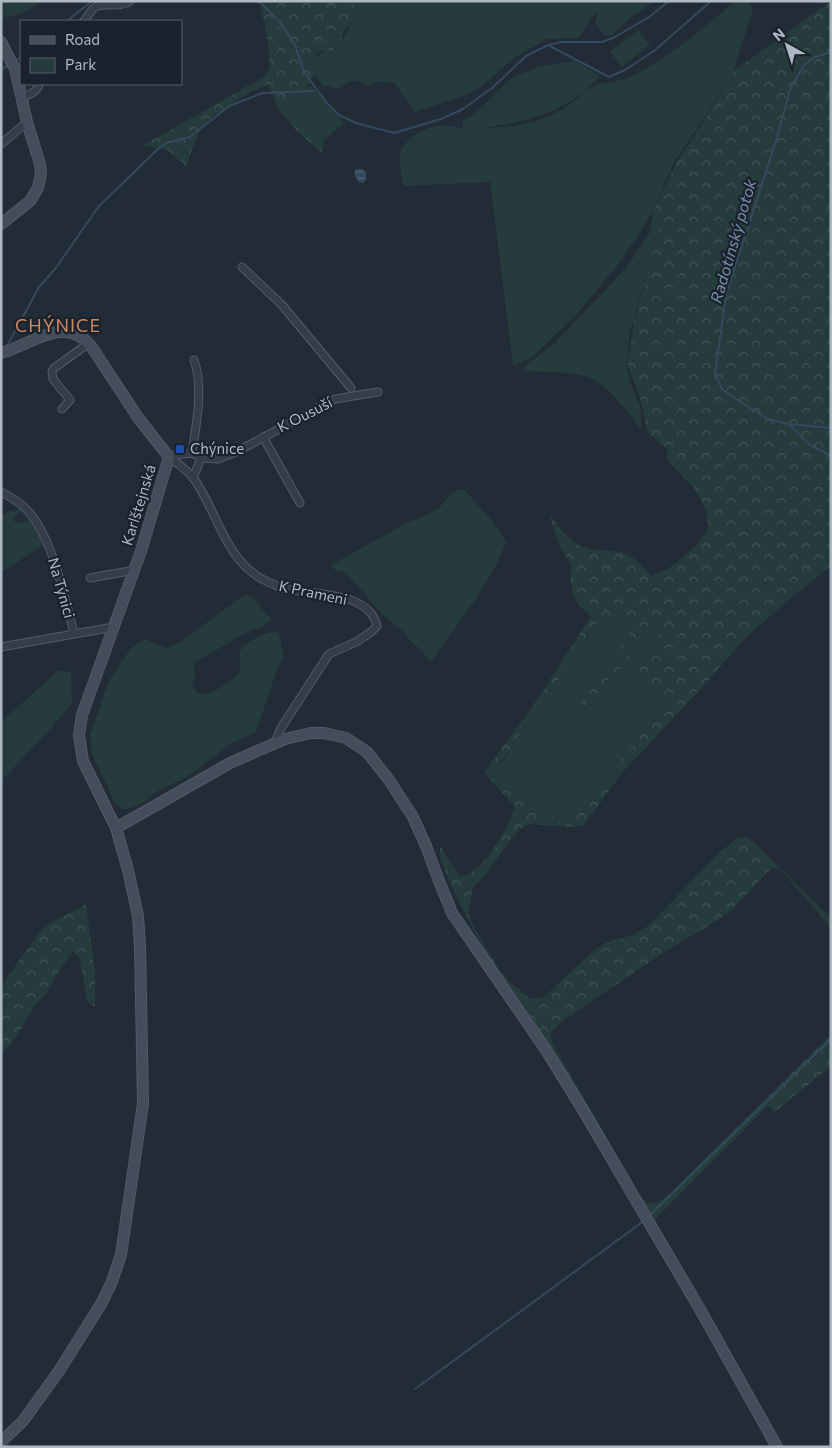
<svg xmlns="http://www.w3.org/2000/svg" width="832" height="1448" viewBox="0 0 832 1448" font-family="Commissioner,sans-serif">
  <defs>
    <pattern id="forest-crowns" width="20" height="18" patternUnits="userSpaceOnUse" patternTransform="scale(1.25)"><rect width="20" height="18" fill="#263b3b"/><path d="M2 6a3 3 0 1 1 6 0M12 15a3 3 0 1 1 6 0" fill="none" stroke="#435556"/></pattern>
    <pattern id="water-rules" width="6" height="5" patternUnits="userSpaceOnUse" patternTransform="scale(1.25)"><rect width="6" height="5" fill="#35495e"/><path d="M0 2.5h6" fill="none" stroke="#506173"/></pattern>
  </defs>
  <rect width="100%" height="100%" fill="#212c37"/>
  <g fill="#263b3b">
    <path d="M6,1H42C30,9 16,18 1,17V3Z"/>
    <path d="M355,1H653L643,10L631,17L612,35L605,36L595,23L597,16L596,11L579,38L547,39L514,58L481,87L461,97L415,112L394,82L386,83L376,81L368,87C343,68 347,99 329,85L324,86C314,78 312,69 315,57L324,51H332L339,46L352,22Z"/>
    <path d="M736,1H748L753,9L731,78L675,161L647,222L620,262L578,313L532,357L513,366L490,182L404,186L402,182C402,174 399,163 400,155C403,140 424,127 439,126C447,125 455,127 463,128V120L472,116L483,106L509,80L539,66L575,61L600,76C580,100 547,116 517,122C507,125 495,125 486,128C513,127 540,123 563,109C573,103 581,94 590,88C602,81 618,83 630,77C669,58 702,29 736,1Z"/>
    <path d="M638,30L650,45L622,67L610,52Z"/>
    <path d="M307,86L312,87L344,123L324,140C307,127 292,121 287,98L300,94Z"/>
    <path d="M654,226L658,228L660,234L655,244L630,333L626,366L632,388L640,406L642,430C628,414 610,386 590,378C572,371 543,372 524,371L525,366L554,344L626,268Z"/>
    <path d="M457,490H465C478,507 497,522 506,542C490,586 458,621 433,660L430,661L421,650L407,638V635L383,615L346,573L342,571H336L331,565L403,525L431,513L439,508L450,495Z"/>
    <path d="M20,508L22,510L12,520L22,524L30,519L44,544L1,573V517L11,510L13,512Z"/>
    <path d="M244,595L251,596L271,619L264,626L247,632L196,662L194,665L195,678C190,684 193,689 198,693C214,696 229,682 240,672C241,665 238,656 240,651C244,642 270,629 279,633L284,656L278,667L256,732L230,744L198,769L181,780L161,789L141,804L124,810L115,803L92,755L90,735L109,681L131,648L145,639L166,648L182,641Z"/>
    <path d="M606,617L628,625L631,629L629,636L583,711L600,689L660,625L663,628C656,643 642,655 630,666C636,683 658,689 667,706C652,723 634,741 621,758C609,774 587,817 565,818C550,819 537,807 525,800C507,790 502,791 488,773L503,761L519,737L531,716L585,642L595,624Z"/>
    <path d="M59,670L71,672L72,703L53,726L4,778L1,776V722Z"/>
  </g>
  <g fill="url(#forest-crowns)" fill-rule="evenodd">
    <path d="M255,1H355L352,22L344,30L339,46L332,51L324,50L316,53L313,64L315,75L300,94L287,98C292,121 307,127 324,140L322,153L297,131L278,109L269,87L266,85C250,92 213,113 203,126C197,134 189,157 187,167L167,150L142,146L262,78L267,73L270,66L267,35L260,5Z"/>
    <path d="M831,1V566L793,596L743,640L709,680L621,774L584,825L573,827L530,824L525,826L520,829L507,844L486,875L473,887L468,913L475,929L501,972L513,985L531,999L544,997L592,952L605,943L633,935L648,926L720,852L738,838L747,837L757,845L831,918V929L822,917L779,868H771L753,888L730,911L718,920L666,951L561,1022L551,1032V1038L553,1044L632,1182C644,1202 648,1212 669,1194L831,1034V1066C813,1082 793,1096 775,1112L768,1106L655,1219L643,1203L525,1007L496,969L480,942L458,900L440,859V846L460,876C483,875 510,826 515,806L492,782L485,771L533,706L591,616C587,612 579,607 577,602C571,593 569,577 572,566L559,544L549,514C563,532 572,548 597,550C607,550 619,550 628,555C637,559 645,570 652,576L668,569L697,545L705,534L708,526L706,509L694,488L666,459L668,450L647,432L641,401L627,363L635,318L655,244L659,234L658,228L654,226L650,232L653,210L677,162L719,97L734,71ZM606,617L628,625L631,629L629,636L577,708L583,711L600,689L660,625L663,628C656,643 642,655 630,666C636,683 658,689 667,706C652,723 634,741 621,758C609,775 587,817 565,818C549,819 537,807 525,800C507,790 502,791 488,773C511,754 517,738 532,715C547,694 563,673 578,652C587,639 592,623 606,617Z"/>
    <path d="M86,904L95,974V1007L87,1001L80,959L73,951L64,963L47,992L33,1008L16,1037L1,1056V987L22,956L45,926Z"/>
  </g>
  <path fill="url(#water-rules)" d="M356,169H362L366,173V180L363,183L359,182L354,174Z"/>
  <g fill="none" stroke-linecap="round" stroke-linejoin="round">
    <g stroke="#35495e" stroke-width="2">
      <path d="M259,1L280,22L295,45L304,72L326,102L339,115L356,123L394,133L441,119L463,109L492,88L526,56L548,45L561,42H602L613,38L649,17L669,1"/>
      <path d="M67,21L92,1"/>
      <path d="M548,45L609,77L625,70L654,51L711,1"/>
      <path d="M831,52L815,57L804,65L790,90L775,144L726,295L715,374L722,389L739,401L768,419L789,424L809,444L831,456"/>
      <path d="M14,62L21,57"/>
      <path d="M1,69L8,66"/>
      <path d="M6,348L39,287L55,269L99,206L159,148L166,143L190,137L229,106L263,93L315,91"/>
      <path d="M789,424L831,428"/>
      <path d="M650,1215L831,1039"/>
      <path d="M415,1389L645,1220"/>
    </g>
    <defs>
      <g id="street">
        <path d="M84,21C88,17 90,11 94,8C103,1 118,9 130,1"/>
        <path d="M21,97C29,95 37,93 39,84"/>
        <path d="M1,144L27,122"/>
        <path d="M242,267L282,305L351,388"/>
        <path d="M62,409L70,400L53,379L52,371L54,368L89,343"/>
        <path d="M263,437L300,503"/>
        <path d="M192,453C196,426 204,387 194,360"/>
        <path d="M168,456C176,463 188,470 194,479C217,511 225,559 262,579C270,583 278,587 287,589C314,595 369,591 377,626L371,632L356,642L329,654L281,728L275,743"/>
        <path d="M168,456L192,453L201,458L218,459L238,451L335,399L378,392"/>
        <path d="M193,478L201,458"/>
        <path d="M1,492C10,497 20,502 27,510C52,536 65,598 74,633"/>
        <path d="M90,578L135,570"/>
        <path d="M1,647L114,627"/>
      </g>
      <g id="secondary">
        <path d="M1,42L15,69L27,122L40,164L41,174L38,188L30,201L1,224"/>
        <path d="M1,353C32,345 63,314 91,346L139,419L169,457L141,551L82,715L79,735L83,761L116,828L128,870L138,916L140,946L143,1103L121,1255L111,1284L101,1304L59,1371L23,1421L1,1442"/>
        <path d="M116,828L230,763L285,739L311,733H324L346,738L367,752L389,780L413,817L426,846L439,881L452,913L546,1050L583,1110L701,1311L777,1447"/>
      </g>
    </defs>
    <use href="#street" stroke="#525c66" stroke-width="9"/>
    <use href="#secondary" stroke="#525c66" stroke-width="12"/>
    <use href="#street" stroke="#353e48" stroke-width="7"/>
    <use href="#secondary" stroke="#434d5b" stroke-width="10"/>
  </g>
  <rect fill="#1a4fb4" stroke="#1a232d" stroke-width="2" x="175" y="444" width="10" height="10" rx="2.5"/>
  <g text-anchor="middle" stroke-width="4.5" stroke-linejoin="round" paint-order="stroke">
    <g font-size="15" fill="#afb9c4" stroke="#1a232d">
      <text transform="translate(305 415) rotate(-27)" y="5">K Ousuší</text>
      <text transform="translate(139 505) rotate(-73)" y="5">Karlštejnská</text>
      <text transform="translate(61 588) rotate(74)" y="5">Na Týnici</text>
      <text transform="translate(313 593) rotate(12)" y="5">K Prameni</text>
    </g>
    <g font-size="15" fill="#afb9c4" stroke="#1a232d" text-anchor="start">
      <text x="190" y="454">Chýnice</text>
    </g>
    <g font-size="16" font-style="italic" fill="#7891ac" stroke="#1a232d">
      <text transform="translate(733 241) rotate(-74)" y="6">Radotínský potok</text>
    </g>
    <g font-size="18" letter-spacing="1" fill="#cf895f" stroke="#1a232d">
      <text x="58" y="332">CHÝNICE</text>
    </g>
  </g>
  <rect width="832" height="1448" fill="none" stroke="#afb9c4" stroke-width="5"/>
  <rect x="20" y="20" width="162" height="65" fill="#1a232d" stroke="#565f69"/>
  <rect x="30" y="36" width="25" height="8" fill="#434d5b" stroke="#565f69"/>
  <text x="65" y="45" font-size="15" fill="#afb9c4">Road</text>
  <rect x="30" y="58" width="25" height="15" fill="#263b3b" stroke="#565f69"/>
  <text x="65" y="70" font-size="15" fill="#afb9c4">Park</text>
  <g transform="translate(787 45) rotate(321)" stroke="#1a232d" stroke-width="4" paint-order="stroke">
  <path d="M0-4L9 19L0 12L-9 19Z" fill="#afb9c4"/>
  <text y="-8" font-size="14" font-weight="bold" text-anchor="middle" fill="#afb9c4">N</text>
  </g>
</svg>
